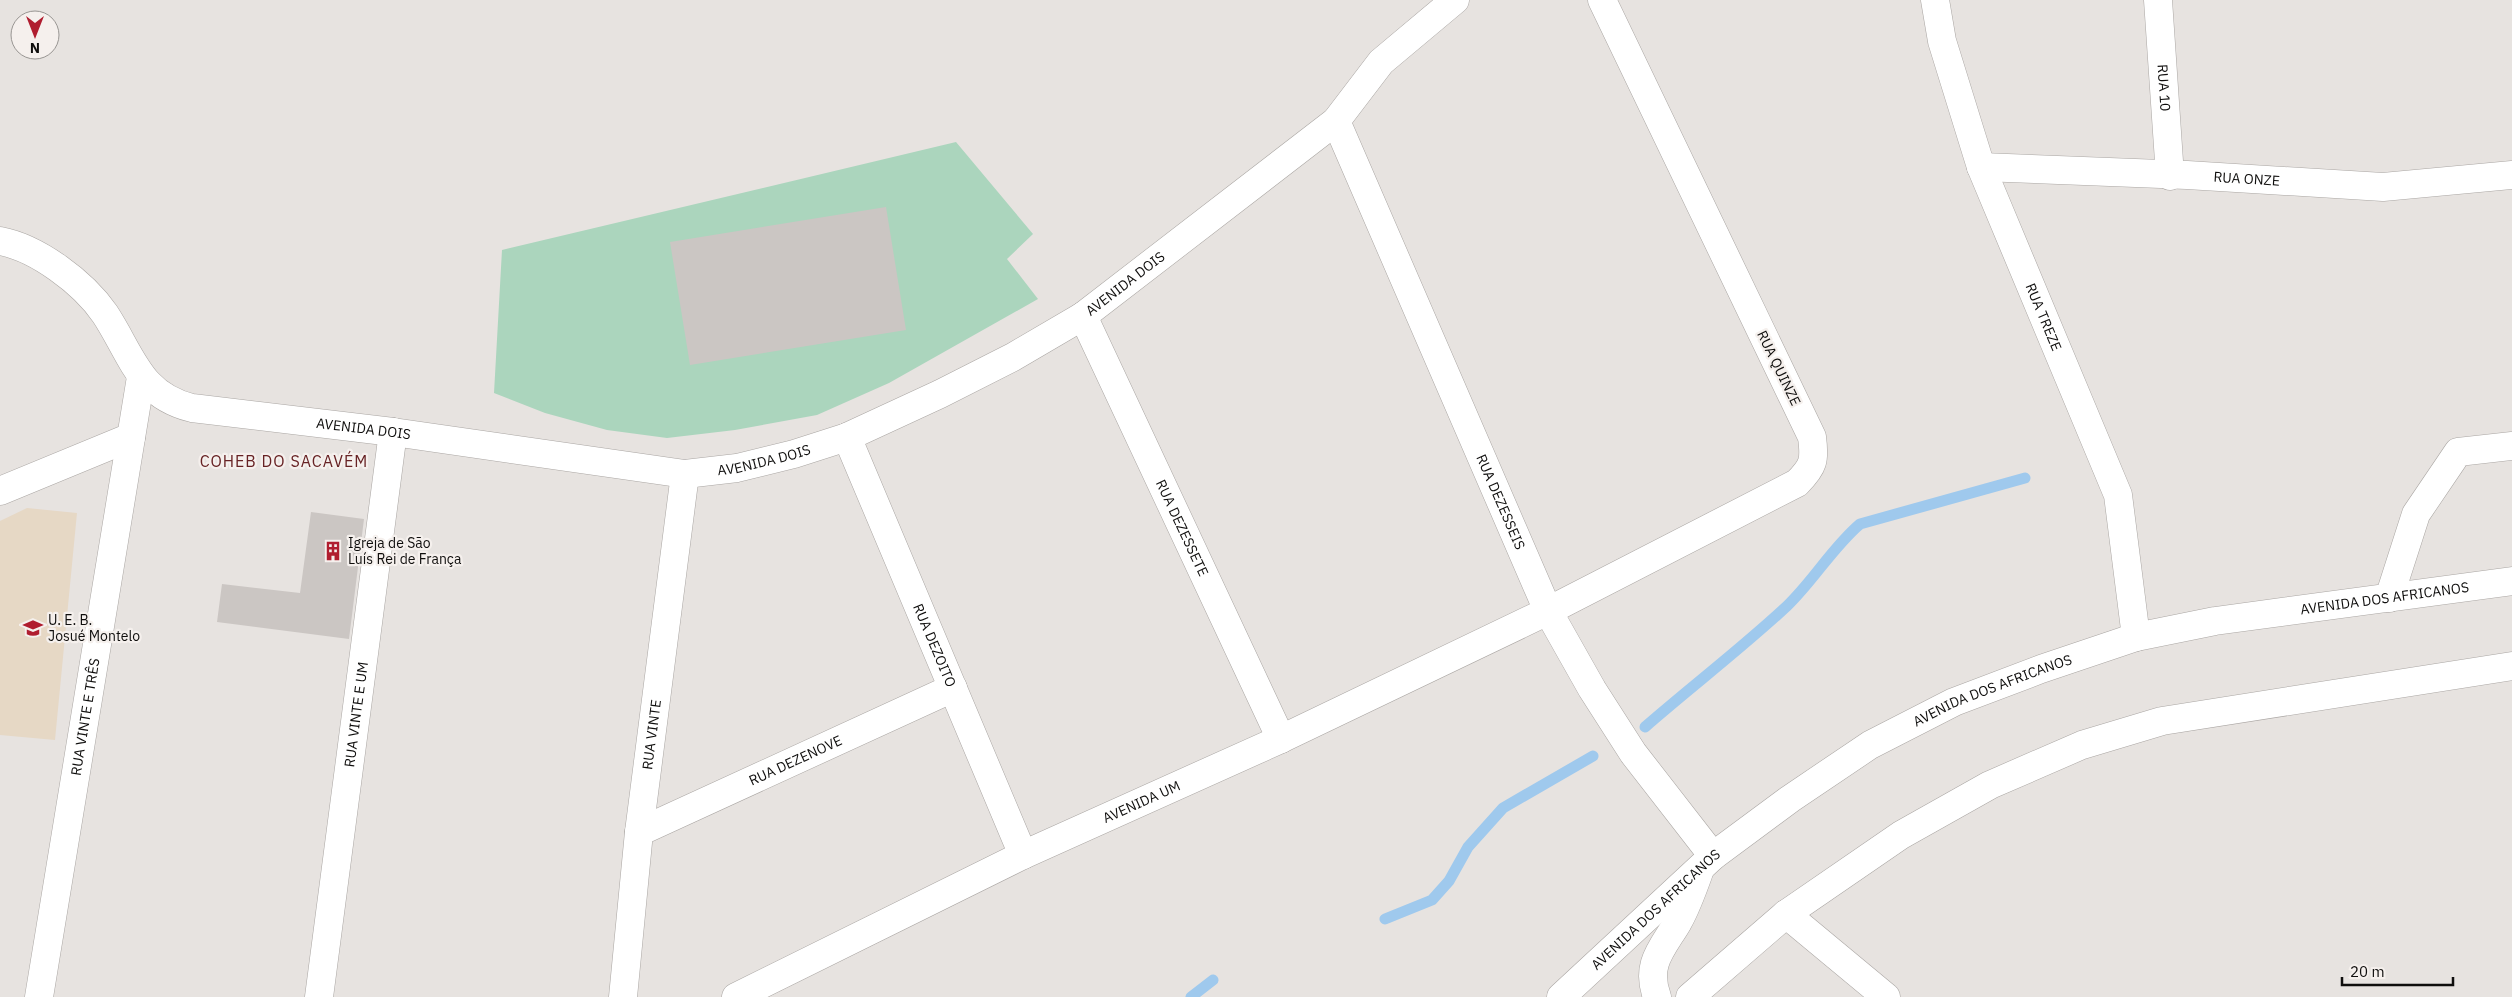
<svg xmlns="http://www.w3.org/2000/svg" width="2512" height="997" viewBox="0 0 2512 997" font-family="'IBM Plex Sans',sans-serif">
  <rect width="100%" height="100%" fill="#e7e3e0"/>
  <path fill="#e6d8c5" d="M27,508L77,513L55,740L0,735V521Z"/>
  <path fill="#abd5bd" d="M956,142L1033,234L1007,259L1038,299L889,383L817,415L735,430L667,438L607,430L545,413L494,393L502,250Z"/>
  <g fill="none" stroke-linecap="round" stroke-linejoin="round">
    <g stroke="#9fc9ed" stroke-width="11">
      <path d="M1645,727C1692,686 1742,648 1787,606C1814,580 1832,548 1860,524L2025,478"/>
      <path d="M1385,919L1432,900L1449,881L1468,847L1503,808L1593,756"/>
      <path d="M1191,997L1213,980"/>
    </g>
  </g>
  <g fill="#cbc6c3">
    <path d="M886,207L906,330L690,365L670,242Z"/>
    <path d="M311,512L364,519L349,639L217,622L222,584L300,593Z"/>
  </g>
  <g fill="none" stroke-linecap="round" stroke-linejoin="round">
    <defs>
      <g id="minor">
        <path id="s1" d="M1935,0L1942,41L1981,167L2118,495L2136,637"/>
        <path id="s2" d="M2158,0L2170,176"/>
        <path id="s3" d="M1336,121L1548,611L1592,689L1633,753L1713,856"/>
        <path id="s4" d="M1981,167L2187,175L2383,187L2512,175"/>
        <path id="s5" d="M0,241C37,248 83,282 105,314C132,355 139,395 192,408L393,432L685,474L737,468L794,454L847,437L940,394L1013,357L1083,316L1336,121L1381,62L1455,0"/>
        <path id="s6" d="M1083,316L1281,739"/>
        <path id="s7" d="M847,437L1023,855"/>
        <path d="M0,491L131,437"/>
        <path d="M2389,598L2416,514L2458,452L2512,446"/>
        <path id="s8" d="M639,832L953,688"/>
        <path d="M1786,914L1886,997"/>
        <path id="s9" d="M39,997L141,377"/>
        <path id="s10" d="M319,997L393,432"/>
        <path id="s11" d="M623,997L639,832L685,474"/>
        <path id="s12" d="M736,997L1023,855L1281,739L1548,611L1797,483C1814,466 1815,460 1812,437L1602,0"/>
      </g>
      <g id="major">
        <path id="s13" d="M1561,997L1713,856L1790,799L1870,745L1954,702L2041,669L2136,637L2215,621L2512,581"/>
        <path d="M1657,997C1645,964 1662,949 1678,922C1687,906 1693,889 1699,872"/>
        <path d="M1690,997L1786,914L1901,835L1990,785L2082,745L2162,721L2512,666"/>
      </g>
    </defs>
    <use href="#minor" stroke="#aaa6a3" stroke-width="29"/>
    <use href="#major" stroke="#aaa6a3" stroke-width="29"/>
    <use href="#minor" stroke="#fff" stroke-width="28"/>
    <use href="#major" stroke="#fff" stroke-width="28"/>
  </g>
  <defs>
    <symbol id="building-bare" viewBox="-9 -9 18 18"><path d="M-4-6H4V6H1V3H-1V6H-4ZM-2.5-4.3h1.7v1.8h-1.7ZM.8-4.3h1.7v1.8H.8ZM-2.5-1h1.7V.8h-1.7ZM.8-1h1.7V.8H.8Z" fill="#b01d2f" stroke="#f5f0ed" stroke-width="2.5" paint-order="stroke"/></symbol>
    <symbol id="school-bare" viewBox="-9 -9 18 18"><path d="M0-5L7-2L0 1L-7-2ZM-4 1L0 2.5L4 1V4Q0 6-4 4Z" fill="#b01d2f" stroke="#f5f0ed" stroke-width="2.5" paint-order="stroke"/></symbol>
  </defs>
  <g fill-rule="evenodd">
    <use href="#building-bare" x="319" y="537" width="28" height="28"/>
    <use href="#school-bare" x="19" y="614" width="28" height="28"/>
  </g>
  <g text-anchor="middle" stroke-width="4.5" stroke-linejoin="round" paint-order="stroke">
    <g font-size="14" fill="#0f0e0d" stroke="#f5f0ed">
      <text dy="5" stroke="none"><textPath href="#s2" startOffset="88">RUA 10</textPath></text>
      <text dy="5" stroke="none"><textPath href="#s4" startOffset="266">RUA ONZE</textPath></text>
      <text dy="5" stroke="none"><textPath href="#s5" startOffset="1246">AVENIDA DOIS</textPath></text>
      <text dy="5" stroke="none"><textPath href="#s1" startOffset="336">RUA TREZE</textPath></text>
      <text transform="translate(1779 368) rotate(64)" y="5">RUA QUINZE</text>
      <text dy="5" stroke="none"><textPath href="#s5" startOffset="436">AVENIDA DOIS</textPath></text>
      <text dy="5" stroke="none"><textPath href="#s5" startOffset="841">AVENIDA DOIS</textPath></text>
      <text dy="5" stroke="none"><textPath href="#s3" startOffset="415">RUA DEZESSEIS</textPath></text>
      <text dy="5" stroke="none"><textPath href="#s6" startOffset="234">RUA DEZESSETE</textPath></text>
      <text dy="5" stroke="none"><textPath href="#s13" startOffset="939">AVENIDA DOS AFRICANOS</textPath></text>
      <text dy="5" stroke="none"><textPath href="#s7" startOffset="226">RUA DEZOITO</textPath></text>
      <text dy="5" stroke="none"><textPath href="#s13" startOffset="534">AVENIDA DOS AFRICANOS</textPath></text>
      <text dy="5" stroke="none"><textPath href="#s10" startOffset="285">RUA VINTE E UM</textPath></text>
      <text dy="5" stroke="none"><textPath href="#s9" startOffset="284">RUA VINTE E TRÊS</textPath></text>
      <text dy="5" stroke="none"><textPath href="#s11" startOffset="264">RUA VINTE</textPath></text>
      <text dy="5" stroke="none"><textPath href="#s8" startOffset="172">RUA DEZENOVE</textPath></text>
      <text dy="5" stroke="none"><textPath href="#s12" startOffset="450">AVENIDA UM</textPath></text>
      <text dy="5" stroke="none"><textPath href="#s13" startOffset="129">AVENIDA DOS AFRICANOS</textPath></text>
    </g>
    <g font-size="14" fill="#0f0e0d" stroke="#f5f0ed" text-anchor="start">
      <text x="348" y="548">Igreja de São<tspan x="348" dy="16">Luís Rei de França</tspan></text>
      <text x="48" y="625">U. E. B.<tspan x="48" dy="16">Josué Montelo</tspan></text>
    </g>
    <g font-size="16" letter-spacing="1" fill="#672224" stroke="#f5f0ed">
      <text x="284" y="467">COHEB DO SACAVÉM</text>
    </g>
  </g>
  <g transform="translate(35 35) rotate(180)"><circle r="24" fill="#f5f0ed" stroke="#999693"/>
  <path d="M0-4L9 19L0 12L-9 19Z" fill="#b01d2f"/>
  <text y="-8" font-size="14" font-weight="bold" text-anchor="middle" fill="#0f0e0d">N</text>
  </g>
  <path d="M2342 977v8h111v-8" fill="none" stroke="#0f0e0d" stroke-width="2.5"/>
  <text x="2350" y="977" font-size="15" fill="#0f0e0d" stroke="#f5f0ed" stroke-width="4" paint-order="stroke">20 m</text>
</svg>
